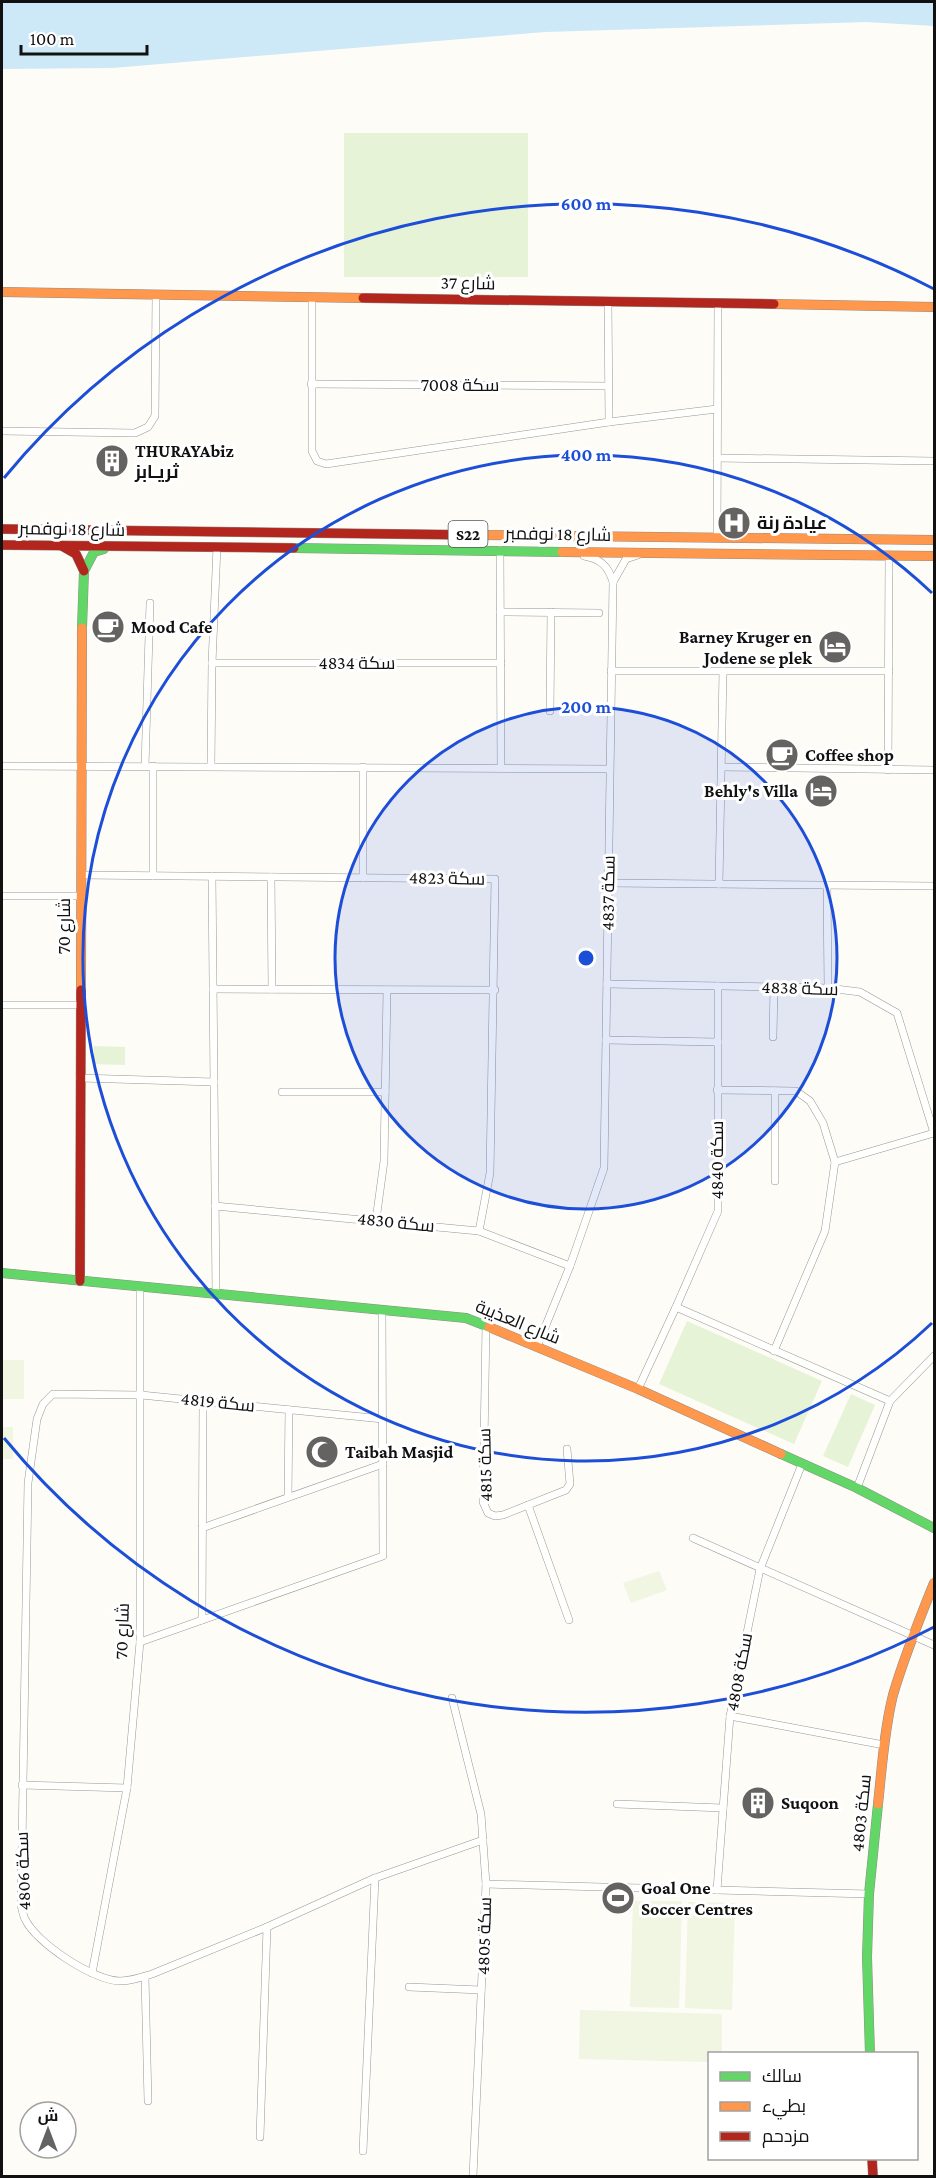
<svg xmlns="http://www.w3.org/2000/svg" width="936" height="2178" viewBox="0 0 936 2178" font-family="'Crimson Pro',Cairo,serif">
  <rect width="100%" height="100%" fill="#fdfcf7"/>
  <g fill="#e7f3d7">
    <rect x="344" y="133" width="184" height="144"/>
    <path d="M94,1046L125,1047V1065L94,1064Z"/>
    <path d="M687,1321L822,1381L794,1444L659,1384Z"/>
    <path d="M851,1394L875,1405L848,1467L823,1456Z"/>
  </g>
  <g fill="#f0f6e1">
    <rect x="2" y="1360" width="22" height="39"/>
    <rect x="2" y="1427" width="11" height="32"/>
    <path d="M659,1571L667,1590L631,1603L623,1583Z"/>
    <path d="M633,1901H682L679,2008L630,2007Z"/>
    <path d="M688,1902L735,1903L732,2010L685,2008Z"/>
    <path d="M580,2010L722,2014V2053L710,2054L709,2062L579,2059Z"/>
  </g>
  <path fill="#cde8f7" d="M2,2H934V26L866,22L545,32L112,68L2,69Z"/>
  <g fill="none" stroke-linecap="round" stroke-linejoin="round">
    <defs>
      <g id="street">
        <path d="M312,297V451L317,461L326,464L609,422L717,409"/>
        <path d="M608,302L609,422"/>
        <path d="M311,384L608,386"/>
        <path d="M2,431L135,433L148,427L155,416L156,295"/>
        <path d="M717,458L934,461"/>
        <path d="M717,538L718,304"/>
        <path d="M500,550L501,768"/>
        <path d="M584,556C601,559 608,566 613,582"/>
        <path d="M500,612L599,613"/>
        <path d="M212,663H501"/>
        <path d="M611,671H889"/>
        <path d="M550,711L551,612"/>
        <path d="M2,766L609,769"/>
        <path d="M145,766L150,603"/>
        <path d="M153,766V876"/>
        <path d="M211,766L212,663L217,547"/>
        <path d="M722,767L934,770"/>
        <path d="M888,770L889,556"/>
        <path d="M81,875L495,879L490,1173L479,1231"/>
        <path d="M212,876L216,1294"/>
        <path d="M271,877L272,989"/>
        <path d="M363,878V767"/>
        <path d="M609,883L934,886"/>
        <path d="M719,884L723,671"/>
        <path d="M827,885L828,988"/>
        <path d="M2,896H81"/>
        <path d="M607,984L828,988L860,992L897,1013L934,1133"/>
        <path d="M213,989L495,990"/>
        <path d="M2,1005H81"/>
        <path d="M773,1037L774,987"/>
        <path d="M606,1040L718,1042"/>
        <path d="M80,1078L214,1082"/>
        <path d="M717,1090L796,1091L810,1101L823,1123L835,1162L825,1231L774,1351"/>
        <path d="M775,1091V1181"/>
        <path d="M282,1092H385"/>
        <path d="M835,1162L934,1133"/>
        <path d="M215,1206L479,1231L570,1266"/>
        <path d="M376,1220L384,1161L387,990"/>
        <path d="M676,1307L890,1401"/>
        <path d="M486,1325L483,1502L488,1513L495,1516L503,1515L566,1490L570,1484L567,1449"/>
        <path d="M537,1347L570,1266L604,1168L613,582L626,559L638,555"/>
        <path d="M638,1389L676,1307L718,1211V986"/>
        <path d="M383,1419L141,1395L53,1394L43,1404L37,1419L28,1483L21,1905C22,1909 23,1915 25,1919C36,1943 94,1981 120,1981C132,1981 142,1977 152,1974L267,1927L375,1878L483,1840"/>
        <path d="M857,1488L890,1401L934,1356"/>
        <path d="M288,1496L289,1410"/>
        <path d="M528,1505L569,1620"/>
        <path d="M202,1528L383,1464"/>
        <path d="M693,1538L934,1645"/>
        <path d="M202,1620L203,1401"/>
        <path d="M140,1642L383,1556L382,1310"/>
        <path d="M452,1698L481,1814L486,1884L473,2176"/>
        <path d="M730,1716L884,1745"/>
        <path d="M22,1785L127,1788"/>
        <path d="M617,1804L723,1808"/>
        <path d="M486,1884L869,1894"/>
        <path d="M717,1890L730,1716L760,1569L802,1464"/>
        <path d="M92,1973L127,1788L140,1642V1287"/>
        <path d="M145,1977L148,2101"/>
        <path d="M409,1987L481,1990"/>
        <path d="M260,2137L267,1927"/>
        <path d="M363,2151L375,1878"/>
      </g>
      <g id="fast">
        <path d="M294,548L562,552"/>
        <path d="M82,628L84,571L94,552L104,549"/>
        <path d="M2,1273L466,1318L489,1327"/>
        <path d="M781,1454L857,1488L934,1528"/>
        <path d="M870,2054L867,1957L869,1894L878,1804"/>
      </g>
      <g id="slow">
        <path d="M2,292L363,298"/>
        <path d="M774,304L934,307"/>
        <path d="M477,535L934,540"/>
        <path d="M562,552L934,556"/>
        <path d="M81,990L82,628"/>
        <path d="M489,1327L638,1389L781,1454"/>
        <path d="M878,1804C882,1768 884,1731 893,1695C904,1657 919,1620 934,1583"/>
      </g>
      <g id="jam">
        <path d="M363,298L774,304"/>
        <path d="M2,529L477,535"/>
        <path d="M2,545L294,548"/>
        <path d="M62,546L76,554L84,571"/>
        <path d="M80,1281L81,990"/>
        <path d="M872,2158L873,2176"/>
      </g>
    </defs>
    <use href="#street" stroke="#979795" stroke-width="8"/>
    <use href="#fast" stroke="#8e8d8b" stroke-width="10"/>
    <use href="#slow" stroke="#8e8d8b" stroke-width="10"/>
    <use href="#jam" stroke="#8e8d8b" stroke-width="10"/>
    <use href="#street" stroke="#fffffe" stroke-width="7"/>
    <use href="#fast" stroke="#63d668" stroke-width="9"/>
    <use href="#slow" stroke="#ff974d" stroke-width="9"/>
    <use href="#jam" stroke="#b3261e" stroke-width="9"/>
  </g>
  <circle cx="586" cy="958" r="251" fill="#1d4ed8" fill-opacity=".12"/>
  <g fill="none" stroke="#1d4ed8" stroke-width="3">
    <circle cx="586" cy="958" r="251"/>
    <path d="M932 1323A503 503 0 1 1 932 593"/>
    <path d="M934 1627A754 754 0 0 1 4 1438M4 478A754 754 0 0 1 934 289"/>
  </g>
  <defs>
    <symbol id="building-disc" viewBox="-11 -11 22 22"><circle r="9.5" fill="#646362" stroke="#fff"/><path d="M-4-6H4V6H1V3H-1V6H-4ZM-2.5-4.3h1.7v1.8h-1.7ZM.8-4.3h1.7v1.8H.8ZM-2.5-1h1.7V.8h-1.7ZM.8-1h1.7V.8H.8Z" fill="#fff"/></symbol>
    <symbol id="hospital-disc" viewBox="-11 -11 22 22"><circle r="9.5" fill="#646362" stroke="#fff"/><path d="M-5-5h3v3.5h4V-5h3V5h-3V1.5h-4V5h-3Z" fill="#fff"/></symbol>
    <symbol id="cafe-disc" viewBox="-11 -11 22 22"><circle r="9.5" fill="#646362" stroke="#fff"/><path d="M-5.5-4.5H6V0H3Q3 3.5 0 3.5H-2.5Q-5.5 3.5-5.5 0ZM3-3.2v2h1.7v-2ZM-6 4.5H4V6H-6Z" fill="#fff"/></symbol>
    <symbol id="hotel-disc" viewBox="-11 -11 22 22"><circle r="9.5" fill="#646362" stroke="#fff"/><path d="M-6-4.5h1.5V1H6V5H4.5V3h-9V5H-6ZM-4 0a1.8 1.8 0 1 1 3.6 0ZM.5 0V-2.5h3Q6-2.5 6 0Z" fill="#fff"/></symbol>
    <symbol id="mosque-disc" viewBox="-11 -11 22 22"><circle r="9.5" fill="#646362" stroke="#fff"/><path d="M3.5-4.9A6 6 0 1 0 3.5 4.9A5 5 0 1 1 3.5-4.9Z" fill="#fff"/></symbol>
    <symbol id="stadium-disc" viewBox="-11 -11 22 22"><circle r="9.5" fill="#646362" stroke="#fff"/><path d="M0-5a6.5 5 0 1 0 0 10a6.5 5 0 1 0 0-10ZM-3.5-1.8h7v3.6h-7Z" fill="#fff"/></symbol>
  </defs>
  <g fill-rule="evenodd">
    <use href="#building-disc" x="93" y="442" width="38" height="38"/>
    <use href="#hospital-disc" x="715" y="504" width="38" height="38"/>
    <use href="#cafe-disc" x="89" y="608" width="38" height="38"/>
    <use href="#hotel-disc" x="816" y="628" width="38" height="38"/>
    <use href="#cafe-disc" x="763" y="736" width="38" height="38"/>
    <use href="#hotel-disc" x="802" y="772" width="38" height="38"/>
    <use href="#mosque-disc" x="303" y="1433" width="38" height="38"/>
    <use href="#building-disc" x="739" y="1784" width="38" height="38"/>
    <use href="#stadium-disc" x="599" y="1879" width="38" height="38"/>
  </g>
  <g text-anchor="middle" stroke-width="6" stroke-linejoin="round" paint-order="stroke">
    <rect fill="#fff" stroke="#585858" stroke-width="1.5" x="448.5" y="521" width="39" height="26" rx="4.5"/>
    <g font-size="16" font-weight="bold" fill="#111">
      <text x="468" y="540">S22</text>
    </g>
    <g font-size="18" fill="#111" stroke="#fff">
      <text transform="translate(468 283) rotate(1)" y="6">شارع 37</text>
      <text x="460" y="391">سكة 7008</text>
      <text transform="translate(72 529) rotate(1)" y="6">شارع 18 نوفمبر</text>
      <text transform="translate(558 534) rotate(1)" y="6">شارع 18 نوفمبر</text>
      <text x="357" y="669">سكة 4834</text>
      <text transform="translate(447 878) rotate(1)" y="6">سكة 4823</text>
      <text transform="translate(608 893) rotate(-89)" y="6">سكة 4837</text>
      <text transform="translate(64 926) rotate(-90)" y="6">شارع 70</text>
      <text transform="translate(800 988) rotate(2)" y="6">سكة 4838</text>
      <text transform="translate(717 1160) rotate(-90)" y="6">سكة 4840</text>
      <text transform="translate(396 1222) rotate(6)" y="6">سكة 4830</text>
      <text transform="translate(518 1322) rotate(22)" y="6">شارع العذيبة</text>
      <text transform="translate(218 1402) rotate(6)" y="6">سكة 4819</text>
      <text transform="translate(485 1465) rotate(-91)" y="6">سكة 4815</text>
      <text transform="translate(122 1631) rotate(-88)" y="6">شارع 70</text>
      <text transform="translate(739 1672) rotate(-79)" y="6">سكة 4808</text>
      <text transform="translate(861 1813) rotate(-84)" y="6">سكة 4803</text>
      <text transform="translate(23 1871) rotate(-92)" y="6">سكة 4806</text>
      <text transform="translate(484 1936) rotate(-88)" y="6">سكة 4805</text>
    </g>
    <g font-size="18" font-weight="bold" fill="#111" stroke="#fff" text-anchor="start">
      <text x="135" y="457">THURAYAbiz<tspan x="135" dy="21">ثريـابز</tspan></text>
      <text x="757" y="529">عيادة رنة</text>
      <text x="131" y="633">Mood Cafe</text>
      <text x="812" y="643" text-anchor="end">Barney Kruger en<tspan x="812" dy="21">Jodene se plek</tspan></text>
      <text x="805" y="761">Coffee shop</text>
      <text x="798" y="797" text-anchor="end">Behly's Villa</text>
      <text x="345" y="1458">Taibah Masjid</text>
      <text x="781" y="1809">Suqoon</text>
      <text x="641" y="1894">Goal One<tspan x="641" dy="21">Soccer Centres</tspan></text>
    </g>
  </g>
  <circle cx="586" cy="958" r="9" fill="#1d4ed8" stroke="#fff" stroke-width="3"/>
  <g font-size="18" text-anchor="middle" font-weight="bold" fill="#1d4ed8" stroke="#fff" stroke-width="6" stroke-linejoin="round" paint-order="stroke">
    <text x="586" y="210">600 m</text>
    <text x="586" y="461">400 m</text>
    <text x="586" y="713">200 m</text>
  </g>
  <rect width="936" height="2178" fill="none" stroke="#111111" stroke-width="6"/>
  <rect x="708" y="2052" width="210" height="108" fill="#ffffff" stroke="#a0a0a0" stroke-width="1.5"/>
  <rect x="720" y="2072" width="30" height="9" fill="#63d668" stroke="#a0a0a0" stroke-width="1.5"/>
  <text x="762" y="2082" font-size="18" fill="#111111">سالك</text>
  <rect x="720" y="2102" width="30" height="9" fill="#ff974d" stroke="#a0a0a0" stroke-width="1.5"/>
  <text x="762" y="2112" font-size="18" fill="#111111">بطيء</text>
  <rect x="720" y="2132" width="30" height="9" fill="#b3261e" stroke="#a0a0a0" stroke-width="1.5"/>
  <text x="762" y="2142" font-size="18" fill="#111111">مزدحم</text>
  <g transform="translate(48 2130)"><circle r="28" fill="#ffffff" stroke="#a0a0a0" stroke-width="1.5"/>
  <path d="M0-4.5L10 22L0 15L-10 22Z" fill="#646362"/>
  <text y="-9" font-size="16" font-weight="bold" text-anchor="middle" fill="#111111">ش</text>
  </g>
  <path d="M21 45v9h126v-9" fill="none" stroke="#111111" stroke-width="3"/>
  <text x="30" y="45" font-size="18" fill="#111111" stroke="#ffffff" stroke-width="4.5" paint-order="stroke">100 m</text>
</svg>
